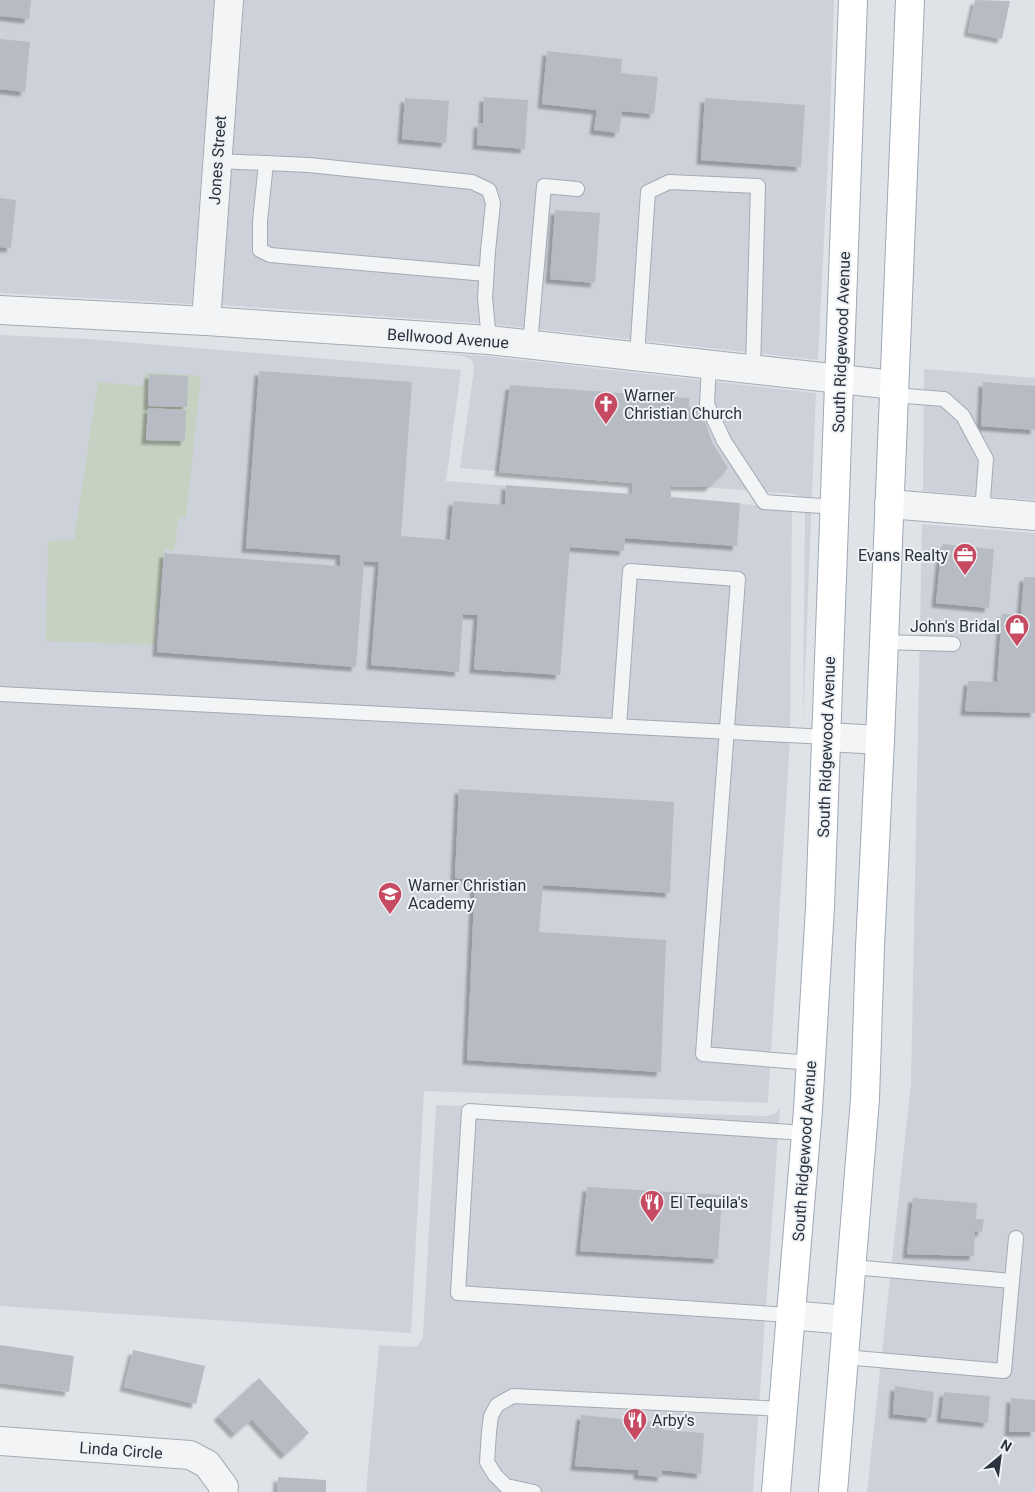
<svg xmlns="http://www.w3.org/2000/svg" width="1035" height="1492" viewBox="0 0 1035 1492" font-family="Roboto,sans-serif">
  <defs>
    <filter id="shadow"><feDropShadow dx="-4.5" dy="4.5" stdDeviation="1" flood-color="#0004"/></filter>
  </defs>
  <rect width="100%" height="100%" fill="#dfe3e8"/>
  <g fill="#cdd2da">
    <path d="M0,0H214L192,304L0,293Z"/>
    <path d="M244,0H834L830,120L818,360L492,324L222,305Z"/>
    <path d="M0,335L89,339L461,370L446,481L792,508L790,738L768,1103L424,1091L411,1333L0,1306Z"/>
    <path d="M413,351L486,356L816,393L803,723L805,507L802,498L794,494L460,468L474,370L473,362L470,359L463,356Z"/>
    <path d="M924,369L1035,378V500L923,491Z"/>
    <path d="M922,524L1035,533V1492H867L911,1083Z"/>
    <path d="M436,1105L766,1116L775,1114L780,1107L753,1492H366L379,1345L413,1347L418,1345L423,1337Z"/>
  </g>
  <path fill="#c6d1c1" d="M145,372L201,376L186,518L179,517L174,550L164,549L154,645L46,641L48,541L74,540L98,382L144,386Z"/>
  <g fill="#b7bcc4" filter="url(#shadow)">
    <path d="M0,0H31L29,19L0,16Z"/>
    <path d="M975,0L1010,1L1002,39L968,32Z"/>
    <path d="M0,39L30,42L25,92L0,89Z"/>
    <path d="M547,51L622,59L621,73L658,77L654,114L622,111L619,133L594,130L597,110L542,104Z"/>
    <path d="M484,97L528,100L525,149L477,145L478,123H483Z"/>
    <path d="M405,98L449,101L446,143L402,139Z"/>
    <path d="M705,98L805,105L801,167L701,160Z"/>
    <path d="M0,198L16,200L11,248L0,247Z"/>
    <path d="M555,210L600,213L595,283L550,279Z"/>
    <path d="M259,371L412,382L401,536L450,540L453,501L505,505L506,485L632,494L633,483L499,472L510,385L689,398V407L701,409L712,442L728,468L709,487L671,486V497L740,503L737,546L625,538L624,551L570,547L560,675L474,669L478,615L463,614L459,672L371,665L379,562L364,561L356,667L157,652L164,553L340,566V555L246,548Z"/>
    <path d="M149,374L188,376L187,407L148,406Z"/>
    <path d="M983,382L1035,386V430L981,426Z"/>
    <path d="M148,408L186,410L185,441L146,440Z"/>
    <path d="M942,544L994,549L989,608L936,603Z"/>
    <path d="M1024,577H1035V713L965,711L968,681L997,682L1002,614H1021Z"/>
    <path d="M459,789L674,802L670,893L543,885L539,932L666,940L661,1072L467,1060L475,880L455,878Z"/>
    <path d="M587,1187L722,1195L718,1259L580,1251Z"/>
    <path d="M913,1198L977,1203L976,1219H984L982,1232L975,1231L974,1256L907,1254Z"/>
    <path d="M0,1345L74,1356L69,1392L0,1383Z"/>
    <path d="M133,1350L205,1366L196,1404L124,1387Z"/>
    <path d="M259,1378L309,1433L285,1455L252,1419L235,1434L218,1416Z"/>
    <path d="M895,1386L934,1392L931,1418L893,1414Z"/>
    <path d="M944,1392L990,1396L988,1423L941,1418Z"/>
    <path d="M1011,1398L1035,1400V1432H1009Z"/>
    <path d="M581,1415L663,1423V1430L704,1433L701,1474L662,1470V1477L638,1475V1470L575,1466Z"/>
    <path d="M278,1477L326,1480V1492H277Z"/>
  </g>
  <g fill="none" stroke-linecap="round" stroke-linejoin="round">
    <defs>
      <g id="lane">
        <path d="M217,161L309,165L472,182L489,190L493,203L488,251L485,298L489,340"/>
        <path d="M266,163L260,221V250L270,255L486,274"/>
        <path d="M530,344L544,186L577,189"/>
        <path d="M637,356L648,192L669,182L758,186L753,369"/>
        <path d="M709,365L707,404L724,441L764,502L836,507"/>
        <path d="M893,395L944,399L963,416L986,459L982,512"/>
        <path d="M883,642L953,644"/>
        <path d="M0,694L827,737"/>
        <path d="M619,726L630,571L738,579L703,1054L811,1063"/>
        <path d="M1012,1281L1016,1238"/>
        <path d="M790,1315L458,1293L469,1111L806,1133"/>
        <path d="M844,1357L1004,1371L1012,1281L852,1267"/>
        <path d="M534,1492L506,1486L495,1475L487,1462L489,1432L491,1416L497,1405L513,1396L783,1409"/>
      </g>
      <g id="street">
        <path d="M0,310L206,321L489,340L894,385"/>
        <path d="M206,321L229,0"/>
        <path d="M889,504L1035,516"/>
        <path d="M827,737L880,740"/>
        <path d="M790,1315L847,1320"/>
        <path d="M0,1441L190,1455L207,1464L224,1487L223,1492"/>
      </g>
      <g id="primary">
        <path d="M776,1492L808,1110L820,907L853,0"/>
        <path d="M833,1492L865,1099L870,947L880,740L910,0"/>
      </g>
    </defs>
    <use href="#lane" stroke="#a5aab2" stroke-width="16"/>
    <use href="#street" stroke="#a5aab2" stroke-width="30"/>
    <use href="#primary" stroke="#9fa8b3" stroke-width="30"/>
    <use href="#lane" stroke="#f2f4f6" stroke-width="14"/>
    <use href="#street" stroke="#f2f4f6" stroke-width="28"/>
    <use href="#primary" stroke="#fff" stroke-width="28"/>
  </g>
  <defs>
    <symbol id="church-pin" viewBox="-11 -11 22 30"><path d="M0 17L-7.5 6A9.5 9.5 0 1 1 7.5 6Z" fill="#c74a63" stroke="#eff2f5"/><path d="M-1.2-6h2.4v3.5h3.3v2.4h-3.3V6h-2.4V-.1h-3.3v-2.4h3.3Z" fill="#fff"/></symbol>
    <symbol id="office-pin" viewBox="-11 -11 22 30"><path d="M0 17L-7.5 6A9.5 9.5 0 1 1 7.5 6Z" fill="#c74a63" stroke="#eff2f5"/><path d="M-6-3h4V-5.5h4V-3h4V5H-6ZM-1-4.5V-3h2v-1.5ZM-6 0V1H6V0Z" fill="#fff"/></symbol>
    <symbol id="shop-pin" viewBox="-11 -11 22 30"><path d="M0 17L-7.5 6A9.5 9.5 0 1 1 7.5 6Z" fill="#c74a63" stroke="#eff2f5"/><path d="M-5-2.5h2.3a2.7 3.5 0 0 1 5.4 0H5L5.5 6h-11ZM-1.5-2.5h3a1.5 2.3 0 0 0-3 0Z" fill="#fff"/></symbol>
    <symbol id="school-pin" viewBox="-11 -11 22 30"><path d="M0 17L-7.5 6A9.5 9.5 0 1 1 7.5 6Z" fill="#c74a63" stroke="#eff2f5"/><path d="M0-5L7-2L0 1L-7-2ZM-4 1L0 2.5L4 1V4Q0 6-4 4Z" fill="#fff"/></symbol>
    <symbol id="restaurant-pin" viewBox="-11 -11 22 30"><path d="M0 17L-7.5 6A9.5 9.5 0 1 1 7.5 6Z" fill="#c74a63" stroke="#eff2f5"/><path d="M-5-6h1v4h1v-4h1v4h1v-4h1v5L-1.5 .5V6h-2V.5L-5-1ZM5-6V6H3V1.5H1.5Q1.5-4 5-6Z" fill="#fff"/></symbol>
  </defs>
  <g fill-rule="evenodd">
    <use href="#church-pin" x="592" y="390" width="28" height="38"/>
    <use href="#office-pin" x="951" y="541" width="28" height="38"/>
    <use href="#shop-pin" x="1003" y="612" width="28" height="38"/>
    <use href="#school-pin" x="376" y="880" width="28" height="38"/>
    <use href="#restaurant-pin" x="638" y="1188" width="28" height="38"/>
    <use href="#restaurant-pin" x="621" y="1406" width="28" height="38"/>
  </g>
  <g text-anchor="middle" stroke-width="4" stroke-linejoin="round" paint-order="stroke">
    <g font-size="16" fill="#29323e" stroke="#eff2f5">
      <text transform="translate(217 160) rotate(-86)" y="6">Jones Street</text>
      <text transform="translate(448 338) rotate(4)" y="6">Bellwood Avenue</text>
      <text transform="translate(841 342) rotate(-88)" y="6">South Ridgewood Avenue</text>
      <text transform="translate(826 747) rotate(-88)" y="6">South Ridgewood Avenue</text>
      <text transform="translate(804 1151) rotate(-86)" y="6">South Ridgewood Avenue</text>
      <text transform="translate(121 1450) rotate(4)" y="6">Linda Circle</text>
    </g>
    <g font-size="16" fill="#29323e" stroke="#eff2f5" text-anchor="start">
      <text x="624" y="401">Warner<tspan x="624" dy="18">Christian Church</tspan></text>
      <text x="948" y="561" text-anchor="end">Evans Realty</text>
      <text x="1000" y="632" text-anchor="end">John's Bridal</text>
      <text x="408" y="891">Warner Christian<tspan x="408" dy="18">Academy</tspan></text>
      <text x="670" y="1208">El Tequila's</text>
      <text x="652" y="1426">Arby's</text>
    </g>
  </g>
  <g transform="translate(1000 1457) rotate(29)" stroke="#eff2f5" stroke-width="4" paint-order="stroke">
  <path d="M0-4L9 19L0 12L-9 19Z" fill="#29323e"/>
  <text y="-8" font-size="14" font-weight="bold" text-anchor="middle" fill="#29323e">N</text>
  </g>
</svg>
